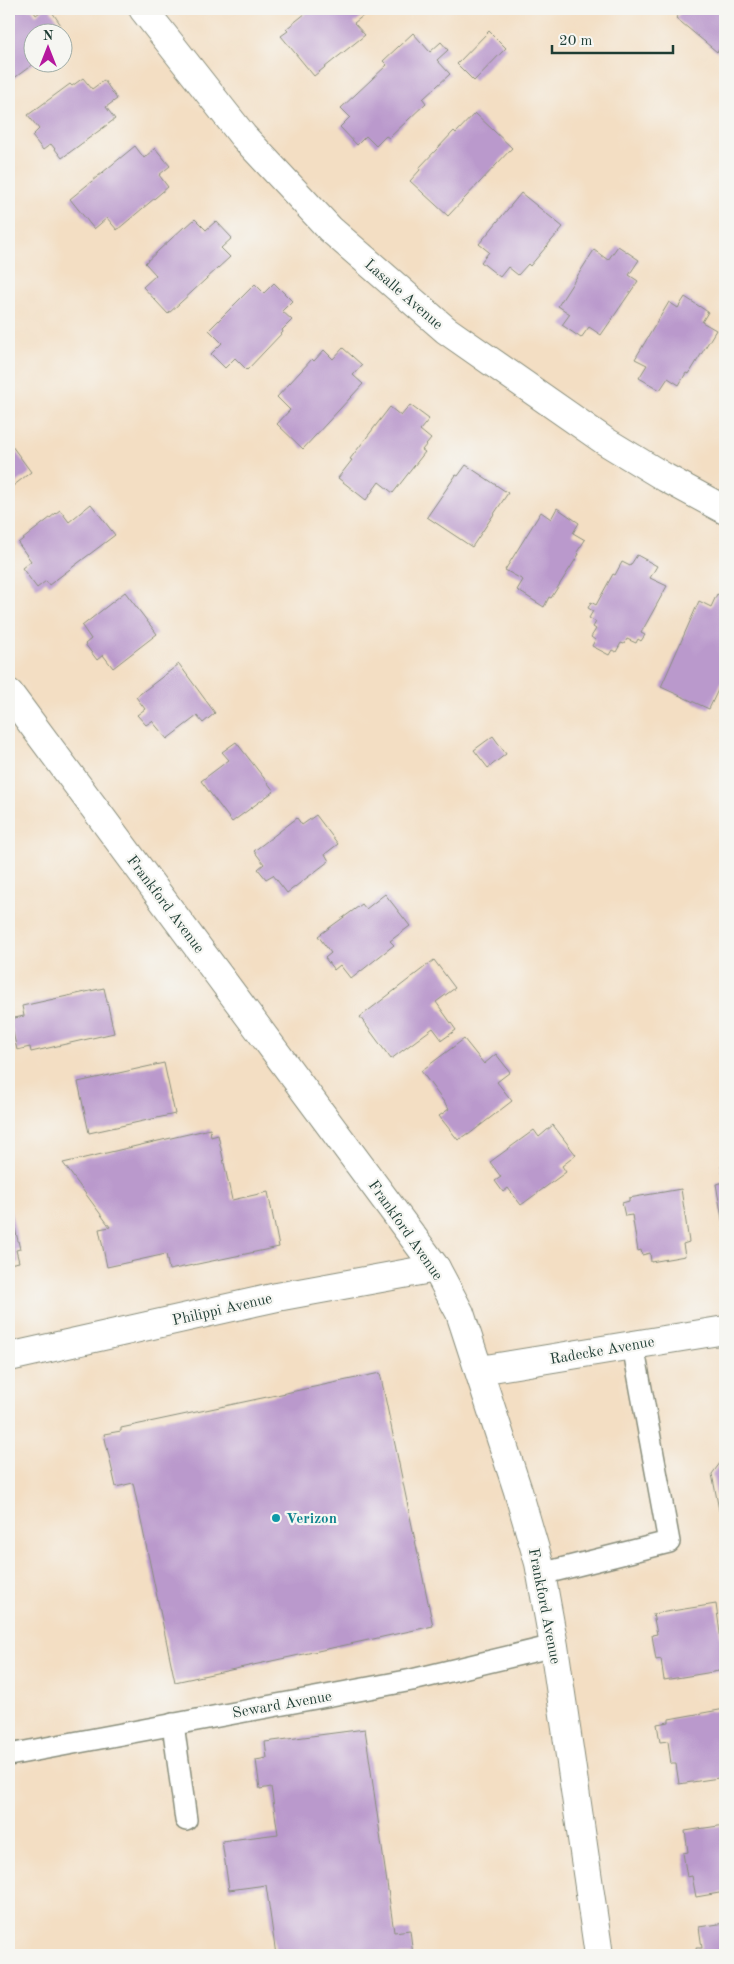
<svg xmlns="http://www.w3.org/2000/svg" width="734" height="1964" viewBox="0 0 734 1964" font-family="'Old Standard TT',serif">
  <rect width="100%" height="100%" fill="#f6f6f2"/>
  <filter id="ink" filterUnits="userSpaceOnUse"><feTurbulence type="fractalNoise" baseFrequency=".02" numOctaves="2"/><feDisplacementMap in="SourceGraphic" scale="10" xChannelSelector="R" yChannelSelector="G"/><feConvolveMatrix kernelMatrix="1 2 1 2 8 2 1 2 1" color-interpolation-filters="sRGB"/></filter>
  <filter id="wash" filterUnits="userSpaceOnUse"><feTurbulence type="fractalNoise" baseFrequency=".0096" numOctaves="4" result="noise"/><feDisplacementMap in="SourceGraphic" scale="20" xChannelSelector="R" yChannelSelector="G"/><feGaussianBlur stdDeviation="1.12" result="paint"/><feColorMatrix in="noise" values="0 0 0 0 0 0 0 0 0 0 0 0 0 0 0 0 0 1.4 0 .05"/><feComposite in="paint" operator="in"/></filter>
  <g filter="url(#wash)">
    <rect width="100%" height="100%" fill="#f3dec3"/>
    <g id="blocks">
      <g fill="#ba99cc">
        <path d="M20,9H32L36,15L44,9H50L61,25L51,32H32V62H36L9,82V17Z"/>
        <path d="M311,9H367L369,11L354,23L365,35L314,76L281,36L288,31L286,29Z"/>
        <path d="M683,9H725V42L717,52L676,18Z"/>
        <path d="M489,31L506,48L474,81L457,64Z"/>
        <path d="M413,33L430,52L441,42L448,50L437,60L450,74L423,99L426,103L389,138L386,136L376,146L366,136L357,145L340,127L350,117L341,108L387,65L383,61Z"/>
        <path d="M83,78L92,89L104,80L117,99L106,107L115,119L62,158L51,144L43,150L32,136L39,129L28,115L70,84L72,86Z"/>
        <path d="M475,113L512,148L448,216L410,181L420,170L419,168L454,131L456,133Z"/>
        <path d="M135,146L144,158L155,148L170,166L159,175L168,187L117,230L107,218L94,229L70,199Z"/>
        <path d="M521,193L563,227L530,266L528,264L518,275L508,267L500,277L481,262L489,252L479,244Z"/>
        <path d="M195,219L206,230L216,221L232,238L221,248L230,257L168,314L143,287L156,275L145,263L184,227L185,228Z"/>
        <path d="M618,246L639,260L629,275L638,281L601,335L589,327L581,338L562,325L570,314L558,306L594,250L608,260Z"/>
        <path d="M274,283L292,301L282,311L292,320L282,330L283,332L247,370L235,358L225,368L211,354L222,343L209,330L255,284L264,293Z"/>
        <path d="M685,297L708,312L702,322L716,330L689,374L686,373L679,385L668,378L660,390L639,378L647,365L635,359L669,302L678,308Z"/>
        <path d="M343,348L362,365L353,375L363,384L303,449L277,424L290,410L277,397L312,359L314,361L324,350L333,359Z"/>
        <path d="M410,405L429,419L420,430L431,439L422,450L425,452L393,493L379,482L366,500L338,478L352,460L350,459L390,407L401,416Z"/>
        <path d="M9,442L31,472L9,489Z"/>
        <path d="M466,465L508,493L472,547L427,517L456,475L458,476Z"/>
        <path d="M91,504L115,535L49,585L46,581L37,588L22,568L31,561L18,543L60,510L69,522Z"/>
        <path d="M557,508L579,523L573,533L585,540L577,552L579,554L551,598L549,597L544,607L517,590L523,580L505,570L541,512L551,519Z"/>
        <path d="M637,555L657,566L650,578L667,586L641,633L645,635L641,641L638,639L636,643L627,639L624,644L621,643L616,652L612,650L609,655L592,646L595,640L591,637L596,629L593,627L596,622L589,618L593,611L588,608L591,602L596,605L613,574L615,575L622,562L630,566Z"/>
        <path d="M125,592L157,634L113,668L103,655L97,660L85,644L91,639L82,626Z"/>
        <path d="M717,594L725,598V675L709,709L661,687L699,601L711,607Z"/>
        <path d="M179,664L215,713L203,723L197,716L167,739L152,721L146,725L137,715L145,709L136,697Z"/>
        <path d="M493,736L506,754L488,768L474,750Z"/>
        <path d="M236,742L274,791L232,822L201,781L229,760L222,752Z"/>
        <path d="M316,815L338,844L325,854L329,861L287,893L273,875L266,879L258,869L264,864L254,851L297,818L302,825Z"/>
        <path d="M9,880H12L10,919H9Z"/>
        <path d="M385,894L410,926L390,941L394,945L351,979L340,965L334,970L325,958L331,953L318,936L362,904L366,909Z"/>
        <path d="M434,960L455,988L436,1002L456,1030L442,1040L433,1028L391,1059L360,1017Z"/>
        <path d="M104,988L114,1033L31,1052L30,1047L17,1050L10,1019L24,1016L22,1006Z"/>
        <path d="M464,1039L484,1064L496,1054L510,1072L497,1082L512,1101L468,1135V1133L458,1140L439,1116L449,1109L421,1071Z"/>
        <path d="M164,1063L175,1114L89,1133L78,1082Z"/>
        <path d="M553,1125L576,1155L562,1166L566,1172L521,1205L508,1188L503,1192L495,1181L501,1177L490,1162L534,1130L539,1137Z"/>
        <path d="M210,1129L211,1137L218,1135L232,1200L268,1192L279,1247L169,1270L166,1254L107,1267L99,1229L110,1227L63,1163Z"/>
        <path d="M725,1165V1182H724L721,1166Z"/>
        <path d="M725,1182V1230H724L716,1184Z"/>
        <path d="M681,1189L689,1242L683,1244L685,1256L651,1262L650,1253L642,1255L641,1250L638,1251L632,1215L625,1216L622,1203L629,1201V1198Z"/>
        <path d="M9,1204L20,1249L16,1250L19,1262L9,1264Z"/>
        <path d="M380,1373L433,1626L175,1682L133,1483L116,1487L104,1434L121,1431V1428Z"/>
        <path d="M725,1448V1535H724L712,1474L723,1459L721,1449Z"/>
        <path d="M716,1604L725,1670L664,1680L661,1659L656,1660L652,1635L657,1634L653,1614Z"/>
        <path d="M725,1709V1777L679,1784L676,1764H671L668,1741L660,1742L657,1724L669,1722V1719Z"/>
        <path d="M365,1729L394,1932L410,1930L413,1955H276L266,1885L229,1890L222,1841L278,1834L271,1787L260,1789L256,1760L267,1758L265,1742Z"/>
        <path d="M725,1825V1892L696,1897L692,1876L687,1877L683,1853L688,1852L685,1831Z"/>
        <path d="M725,1923V1955H697L696,1948H702L699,1927Z"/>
      </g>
    </g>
  </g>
  <g filter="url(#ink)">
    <use href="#blocks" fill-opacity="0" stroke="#898e7c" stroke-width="1"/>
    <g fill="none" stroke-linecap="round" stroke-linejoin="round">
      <defs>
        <g id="service">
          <path d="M541,1574L669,1542L633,1345"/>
          <path d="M173,1724L186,1820"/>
          <path d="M9,1755L412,1680L554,1646"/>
        </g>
        <g id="minor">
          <path d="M143,9L243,136L330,229L446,330L605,441L666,478L725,510"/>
          <path d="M9,1357L277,1297L436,1268"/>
        </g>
        <g id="tertiary">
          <path d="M9,693L436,1268L460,1313L518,1491L539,1563L554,1646L599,1955"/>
          <path d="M480,1370L725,1330"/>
        </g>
      </defs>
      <use href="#service" stroke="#898e7c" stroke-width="24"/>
      <use href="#minor" stroke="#898e7c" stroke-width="30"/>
      <use href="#tertiary" stroke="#898e7c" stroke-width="30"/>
      <use href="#service" stroke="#fff" stroke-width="21"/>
      <use href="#minor" stroke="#fff" stroke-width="28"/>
      <use href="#tertiary" stroke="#fff" stroke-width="28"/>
    </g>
  </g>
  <circle fill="#0f9aa8" stroke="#f6f6f2" stroke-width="2" cx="276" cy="1518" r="5"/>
  <g text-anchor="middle" stroke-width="4.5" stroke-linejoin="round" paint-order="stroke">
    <g font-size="15" fill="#1f3d34" stroke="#f6f6f2">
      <text transform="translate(404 294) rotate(41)" y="5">Lasalle Avenue</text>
      <text transform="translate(166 904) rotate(53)" y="5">Frankford Avenue</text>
      <text transform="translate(406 1230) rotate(55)" y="5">Frankford Avenue</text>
      <text transform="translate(222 1309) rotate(-13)" y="5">Philippi Avenue</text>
      <text transform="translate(602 1350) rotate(-10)" y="5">Radecke Avenue</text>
      <text transform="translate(545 1606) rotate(79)" y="5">Frankford Avenue</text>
      <text transform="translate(282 1704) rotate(-10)" y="5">Seward Avenue</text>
    </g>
    <g font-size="15" font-weight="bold" fill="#0d838f" stroke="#f6f6f2" text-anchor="start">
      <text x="286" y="1523">Verizon</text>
    </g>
  </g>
  <rect width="734" height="1964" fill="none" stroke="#f6f6f2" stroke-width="30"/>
  <g transform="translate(48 48)"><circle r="24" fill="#f6f6f2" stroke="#a0aca6"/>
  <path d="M0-4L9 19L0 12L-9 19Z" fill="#b5179e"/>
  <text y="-8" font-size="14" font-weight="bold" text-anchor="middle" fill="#1f3d34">N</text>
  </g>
  <path d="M552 45v8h121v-8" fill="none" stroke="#1f3d34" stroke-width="2.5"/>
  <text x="559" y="45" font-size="15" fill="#1f3d34" stroke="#f6f6f2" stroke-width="4" paint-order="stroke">20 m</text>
</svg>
